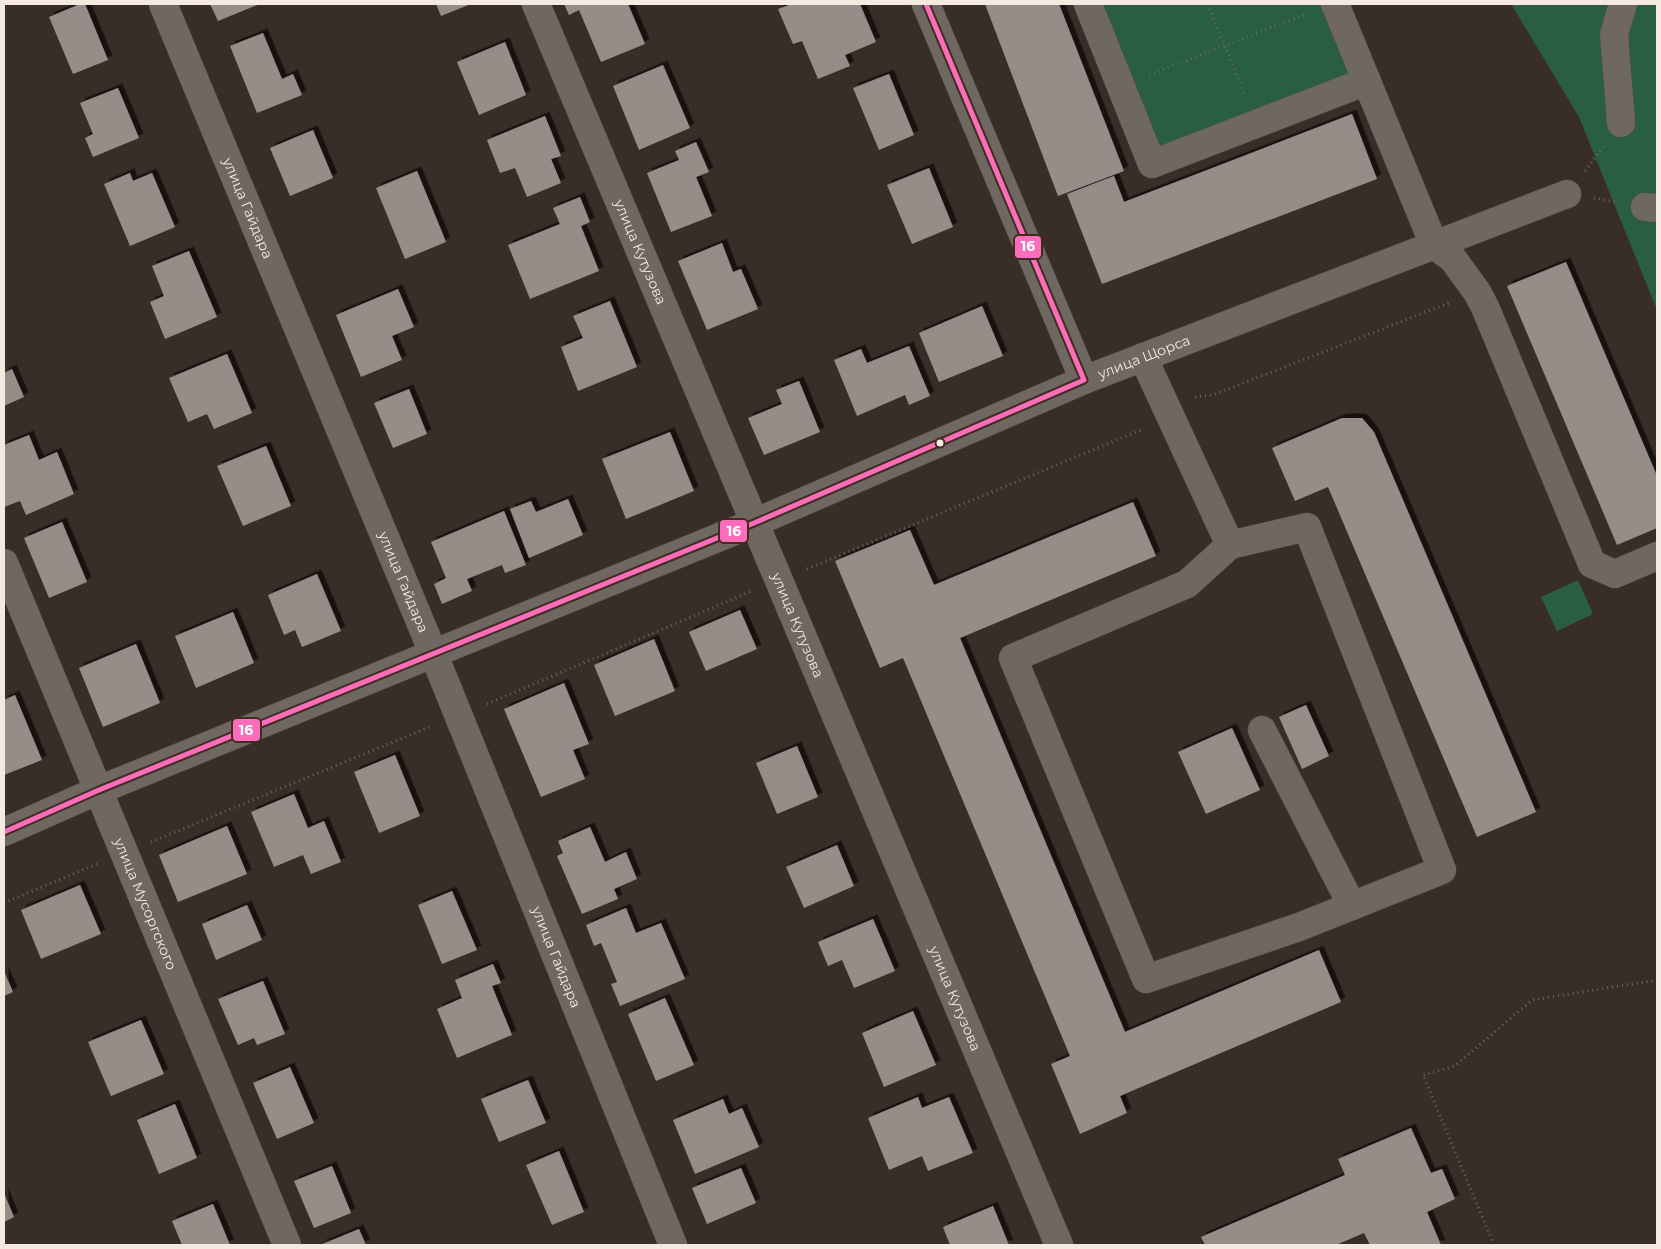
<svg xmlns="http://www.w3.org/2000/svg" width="1661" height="1249" viewBox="0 0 1661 1249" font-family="Montserrat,sans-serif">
  <defs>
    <filter id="shadow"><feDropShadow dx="4.5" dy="-4.5" stdDeviation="0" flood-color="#0009"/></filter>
  </defs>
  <rect width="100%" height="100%" fill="#392e27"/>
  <g fill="#2a5e43">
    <path d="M1088,4H1335L1367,81L1152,164Z"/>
    <path d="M1511,4H1657V310L1579,117Z"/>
    <path d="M1578,580L1593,614L1557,631L1541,597Z"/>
  </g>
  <g fill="#968c88" filter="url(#shadow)">
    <path d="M80,4H85L108,60L73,74L49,17Z"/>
    <path d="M210,4H260L218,21Z"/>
    <path d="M436,4H471L441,16Z"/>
    <path d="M564,4H628L645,44L601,62L579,10L569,15Z"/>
    <path d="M792,4H860L876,42L845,55L850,66L818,79L802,41L793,44L778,9Z"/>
    <path d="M985,4H1059L1124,171L1058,196Z"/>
    <path d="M263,33L282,79L293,74L302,95L257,113L230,46Z"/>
    <path d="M505,42L526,95L479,115L457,62Z"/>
    <path d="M663,65L690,128L639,150L613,86Z"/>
    <path d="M889,74L914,135L879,150L853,88Z"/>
    <path d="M118,88L139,138L93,157L85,138L93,134L80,103Z"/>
    <path d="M1352,114L1377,179L1102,284L1067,194L1114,176L1124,202Z"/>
    <path d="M545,116L561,156L551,159L561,183L527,197L515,168L500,173L487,140Z"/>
    <path d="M313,130L333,178L290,196L270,148Z"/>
    <path d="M696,142L709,172L696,177L712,216L671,232L647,173L679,160L675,151Z"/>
    <path d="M929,168L953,227L912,244L887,185Z"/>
    <path d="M417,171L446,242L405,259L376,188Z"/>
    <path d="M130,173L133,181L152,173L175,227L130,246L104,184Z"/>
    <path d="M580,197L590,222L581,226L599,271L530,299L508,245L560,224L553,208Z"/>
    <path d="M722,243L733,272L741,269L758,309L707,330L678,261Z"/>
    <path d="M189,251L217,317L165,339L150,302L164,296L152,266Z"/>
    <path d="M1566,262L1657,476V528L1617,545L1507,286Z"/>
    <path d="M398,289L414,327L392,336L402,360L361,377L336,315Z"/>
    <path d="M610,301L637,367L578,391L561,347L583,338L573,316Z"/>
    <path d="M982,306L1003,356L939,382L919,333Z"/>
    <path d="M909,346L930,396L909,405L905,395L857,416L834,360L861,349L867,363Z"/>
    <path d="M227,354L252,413L214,429L207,414L188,422L169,378Z"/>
    <path d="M12,369L24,397L4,406V373Z"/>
    <path d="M799,381L820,432L764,455L748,418L782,404L776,390Z"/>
    <path d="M409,389L427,434L393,448L374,403Z"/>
    <path d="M1342,418H1362L1374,432L1536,812L1477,837L1328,487L1295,501L1272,448Z"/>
    <path d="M670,432L694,491L626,519L602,459Z"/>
    <path d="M29,435L39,460L57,452L74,494L26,515L20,501L4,507V445Z"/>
    <path d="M266,446L291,506L243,526L217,466Z"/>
    <path d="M568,499L583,535L529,558L510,509L531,501L536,512Z"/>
    <path d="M1133,502L1156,556L960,638L1125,1032L1319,950L1341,1002L1120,1096L1127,1113L1080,1134L1051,1064L1070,1056L903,658L880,668L835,561L910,530L934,585Z"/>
    <path d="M504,511L526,565L505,573L502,565L467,579L472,591L442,604L434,584L446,578L431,542Z"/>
    <path d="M62,522L87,582L49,598L24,538Z"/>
    <path d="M317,574L341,631L302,647L295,630L284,635L268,595Z"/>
    <path d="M740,610L757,649L706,671L689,632Z"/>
    <path d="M233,612L254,663L196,688L175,636Z"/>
    <path d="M654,639L675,691L615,716L594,665Z"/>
    <path d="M136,644L160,703L103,727L79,668Z"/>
    <path d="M564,683L589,744L573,750L585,779L541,797L504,709Z"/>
    <path d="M15,695L42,760L4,775V700Z"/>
    <path d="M1306,705L1329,756L1302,769L1279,717Z"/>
    <path d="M1232,728L1260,790L1206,814L1178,752Z"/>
    <path d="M797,746L818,797L777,814L756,763Z"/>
    <path d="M395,755L420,816L379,833L354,772Z"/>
    <path d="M294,794L308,828L324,821L341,862L311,874L303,855L274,867L251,812Z"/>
    <path d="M227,826L247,874L178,902L159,855Z"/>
    <path d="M590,827L605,862L626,852L637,879L614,889L618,899L582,914L557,856L563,853L558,841Z"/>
    <path d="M837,845L854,886L804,908L786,867Z"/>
    <path d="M80,885L101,934L41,959L21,910Z"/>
    <path d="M452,891L477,950L442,964L418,905Z"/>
    <path d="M247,905L262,940L216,960L202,924Z"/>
    <path d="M626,908L636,933L661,923L685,979L620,1006L611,984L617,982L601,943L594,946L586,925Z"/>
    <path d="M873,919L895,971L854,988L842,960L828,966L818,942Z"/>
    <path d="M493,964L501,983L492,986L512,1035L457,1058L437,1009L462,998L455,980Z"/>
    <path d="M4,971L13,992L4,996Z"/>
    <path d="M263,981L285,1034L257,1045L254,1038L238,1045L218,999Z"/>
    <path d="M665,998L694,1065L656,1081L628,1014Z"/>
    <path d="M913,1011L936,1065L884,1087L862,1033Z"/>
    <path d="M141,1020L164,1074L111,1096L88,1042Z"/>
    <path d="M290,1067L314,1123L277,1139L253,1083Z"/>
    <path d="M528,1080L546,1123L499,1142L481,1099Z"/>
    <path d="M918,1097L922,1108L949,1097L973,1153L928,1171L922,1156L889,1170L868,1118Z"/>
    <path d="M723,1099L729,1114L742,1108L759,1147L695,1174L673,1120Z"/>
    <path d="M175,1104L197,1158L159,1174L137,1120Z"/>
    <path d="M1411,1128L1431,1173L1442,1169L1455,1199L1427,1212L1441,1245H1370L1364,1233L1336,1245H1205L1201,1237L1345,1175L1338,1159Z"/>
    <path d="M559,1151L584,1212L552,1225L526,1165Z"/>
    <path d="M332,1166L351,1213L314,1228L294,1181Z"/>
    <path d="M741,1168L756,1203L707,1224L692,1188Z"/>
    <path d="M4,1193L14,1217L4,1222Z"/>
    <path d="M213,1204L230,1245H182L172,1221Z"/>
    <path d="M993,1206L1009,1245H950L943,1227Z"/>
    <path d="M359,1229L366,1245H320Z"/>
  </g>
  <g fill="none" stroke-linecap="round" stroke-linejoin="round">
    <defs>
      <g id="minor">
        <path id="s1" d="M163,4L434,655L673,1245"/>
        <path id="s2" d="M536,4L1059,1245"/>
        <path d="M926,4L1084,380"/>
        <path d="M1088,4L1152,164L1367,81"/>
        <path d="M1335,4L1434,245L1453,259L1477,292L1485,307L1592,564L1615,574L1657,556"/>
        <path d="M1621,123L1614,34L1623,4"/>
        <path d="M1645,207L1657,208"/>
        <path d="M1143,357L1230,545L1307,527L1442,870L1299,927L1146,979L1013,658L1187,584L1230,545"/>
        <path id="s3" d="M4,563L287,1245"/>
        <path d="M1262,730L1352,906"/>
        <path id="s4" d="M4,832L99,790L754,523L1084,380L1567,194"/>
      </g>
    </defs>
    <use href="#minor" stroke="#564d46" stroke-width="29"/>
    <g stroke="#6d6560" stroke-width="3" stroke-dasharray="1 4" stroke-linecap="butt">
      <path d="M1208,4L1245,96"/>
      <path d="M1149,75L1306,14"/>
      <path d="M1585,171L1604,146"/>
      <path d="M1594,198L1615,202"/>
      <path d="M1195,397L1213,395L1449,303"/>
      <path d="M807,569L1143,429"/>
      <path d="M487,704L752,591"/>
      <path d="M151,842L432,726"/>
      <path d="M4,903L97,864"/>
      <path d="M1494,1245L1423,1075L1455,1066L1532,1000L1657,980"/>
    </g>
    <use href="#minor" stroke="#6f6762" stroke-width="28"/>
    <defs>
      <path id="bus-1" d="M4,832L99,790L754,523L1084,380L926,4"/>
    </defs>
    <use href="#bus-1" stroke="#402d20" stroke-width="9"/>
    <use href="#bus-1" stroke="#fb6dba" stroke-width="5"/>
  </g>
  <circle fill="#f6e9e0" stroke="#402d20" stroke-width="2" cx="940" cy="443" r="4.5"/>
  <g text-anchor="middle" stroke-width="5" stroke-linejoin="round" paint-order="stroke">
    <g font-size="14" fill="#f6e9e0" stroke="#402d20">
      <text dy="5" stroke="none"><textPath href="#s1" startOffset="221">улица Гайдара</textPath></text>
      <text dy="5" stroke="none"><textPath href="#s2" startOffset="269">улица Кутузова</textPath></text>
      <text dy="5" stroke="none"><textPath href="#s4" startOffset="1235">улица Щорса</textPath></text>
      <text dy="5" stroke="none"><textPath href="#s1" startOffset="626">улица Гайдара</textPath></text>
      <text dy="5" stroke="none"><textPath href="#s2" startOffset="674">улица Кутузова</textPath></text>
      <text dy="5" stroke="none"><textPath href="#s3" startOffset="369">улица Мусоргского</textPath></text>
      <text dy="5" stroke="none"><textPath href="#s1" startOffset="1031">улица Гайдара</textPath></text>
      <text dy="5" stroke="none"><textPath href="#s2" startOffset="1079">улица Кутузова</textPath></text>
    </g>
  </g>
  <g stroke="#402d20" stroke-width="2">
    <rect x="1014" y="235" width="28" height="24" rx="5" fill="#fb6dba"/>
    <rect x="719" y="519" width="29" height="24" rx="5" fill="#fb6dba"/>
    <rect x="232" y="718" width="29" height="24" rx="5" fill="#fb6dba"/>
  </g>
  <g font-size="14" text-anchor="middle" font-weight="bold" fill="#fff">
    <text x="1028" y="251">16</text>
    <text x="734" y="536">16</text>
    <text x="246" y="735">16</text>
  </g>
  <rect width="1661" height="1249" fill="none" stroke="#f6e9e0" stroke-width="10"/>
</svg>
